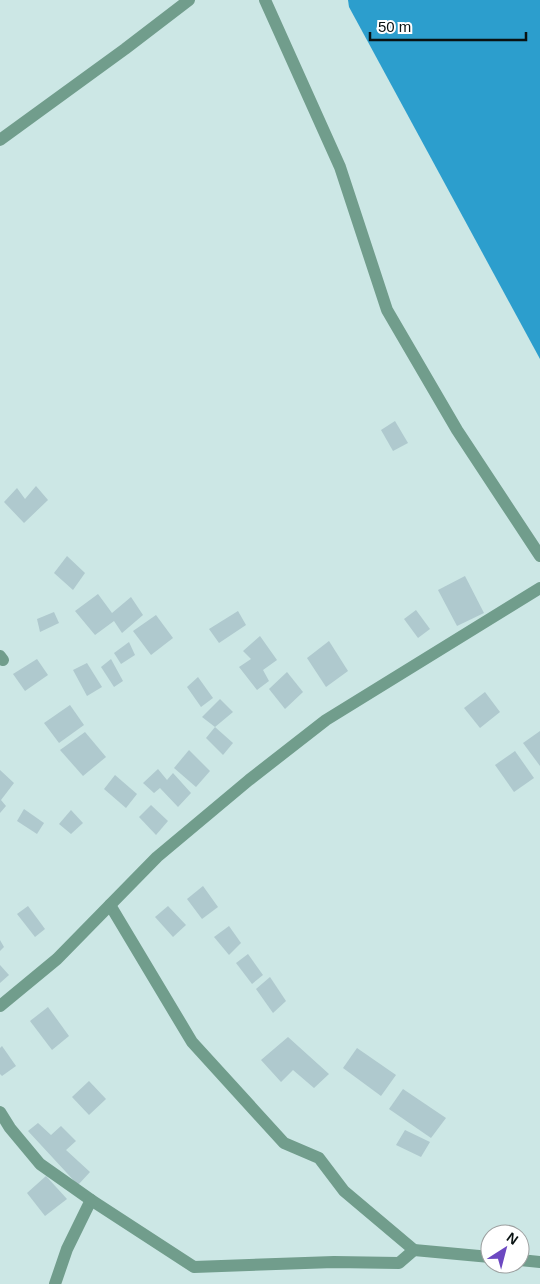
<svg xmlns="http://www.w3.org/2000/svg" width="540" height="1284" viewBox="0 0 540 1284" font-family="Arial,sans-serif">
  <rect width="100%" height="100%" fill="#cce7e5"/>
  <path fill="#2c9ecd" d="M348,0H540V359L349,7Z"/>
  <g fill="#afc9ce">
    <path d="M395,421L408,443L393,451L381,430Z"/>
    <path d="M36,486L48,500L24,523L4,502L17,488L25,499Z"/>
    <path d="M67,556L85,573L73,590L54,573Z"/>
    <path d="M465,576L484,613L457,626L438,590Z"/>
    <path d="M98,594L112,613L131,597L143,615L122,633L114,621L95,635L75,611Z"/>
    <path d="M416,610L430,629L418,638L404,619Z"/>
    <path d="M238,611L246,625L219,643L209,629Z"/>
    <path d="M54,612L59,623L40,632L37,619Z"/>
    <path d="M156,615L173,638L151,655L133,631Z"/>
    <path d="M260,636L277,660L263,670L269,681L257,690L239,667L251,659L243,651Z"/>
    <path d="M329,641L348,671L326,687L307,658Z"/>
    <path d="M129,642L135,655L121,664L114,653Z"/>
    <path d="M37,659L48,675L25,691L13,674Z"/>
    <path d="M111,659L123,681L114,687L101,667Z"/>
    <path d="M87,663L102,687L87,696L73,670Z"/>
    <path d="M287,672L303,692L285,709L269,689Z"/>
    <path d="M198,677L213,698L201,707L187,687Z"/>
    <path d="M485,692L500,712L480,728L464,708Z"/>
    <path d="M220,699L233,712L215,727L202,717Z"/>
    <path d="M70,705L84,725L59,743L44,723Z"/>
    <path d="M215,727L233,743L223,755L206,738Z"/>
    <path d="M540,731V766L523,743Z"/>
    <path d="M85,732L106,757L83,776L60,750Z"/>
    <path d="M189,750L210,771L196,787L174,768Z"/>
    <path d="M515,751L534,778L514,792L495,765Z"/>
    <path d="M158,769L167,780L173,773L191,793L178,807L160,788L154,793L143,783Z"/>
    <path d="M0,770L14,783L1,800L6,806L0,813Z"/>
    <path d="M115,775L137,794L126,808L104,789Z"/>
    <path d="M151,805L168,821L156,835L139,817Z"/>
    <path d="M24,809L44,823L37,834L17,821Z"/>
    <path d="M71,810L83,823L71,834L59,824Z"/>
    <path d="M203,886L218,907L202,919L187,899Z"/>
    <path d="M28,906L45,929L35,937L17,914Z"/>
    <path d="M168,906L186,925L173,937L155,917Z"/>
    <path d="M229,926L241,943L229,955L214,937Z"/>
    <path d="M0,940L4,947L0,951Z"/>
    <path d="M248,954L263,975L252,984L236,963Z"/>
    <path d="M0,965L9,975L0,983Z"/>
    <path d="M270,977L286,1001L273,1013L256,989Z"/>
    <path d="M48,1007L69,1036L52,1050L30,1021Z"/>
    <path d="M288,1037L329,1074L314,1088L293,1070L281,1082L261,1060Z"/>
    <path d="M2,1046L16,1066L2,1076L0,1074V1048Z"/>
    <path d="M357,1048L396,1075L381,1096L343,1068Z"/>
    <path d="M89,1081L106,1099L89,1115L72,1097Z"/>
    <path d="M403,1089L446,1118L431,1138L389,1109Z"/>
    <path d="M38,1123L51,1135L61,1126L76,1141L66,1150L90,1172L78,1185L28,1131Z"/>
    <path d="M405,1130L430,1142L421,1157L396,1145Z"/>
    <path d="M46,1176L67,1199L45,1216L27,1193Z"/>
  </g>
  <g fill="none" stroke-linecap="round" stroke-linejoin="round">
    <g stroke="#719d8c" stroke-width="12">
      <path d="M265,0L340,167L387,310L457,430L540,556"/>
      <path d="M0,140L125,49L189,0"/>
      <path d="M0,656L3,660"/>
      <path d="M110,905L192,1042L284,1143L319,1158L344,1191L414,1250L490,1257"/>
      <path d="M0,1006L57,959L157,857L249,780L326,720L540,588"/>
      <path d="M0,1112L10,1128L40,1164L91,1200L67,1249L55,1284"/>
      <path d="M91,1200L194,1267L334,1262L399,1263L414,1250"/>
      <path d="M520,1260L540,1262"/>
    </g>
  </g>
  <g transform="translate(505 1249) rotate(36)"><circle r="24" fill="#ffffff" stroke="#9da0a0"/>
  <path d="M0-4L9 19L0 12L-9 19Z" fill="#6c48c1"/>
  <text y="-8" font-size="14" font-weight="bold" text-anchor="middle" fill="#091212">N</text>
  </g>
  <path d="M370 32v8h156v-8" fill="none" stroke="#091212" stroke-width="2.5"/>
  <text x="378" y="32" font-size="15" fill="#091212" stroke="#ffffff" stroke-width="4" paint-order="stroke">50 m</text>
</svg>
